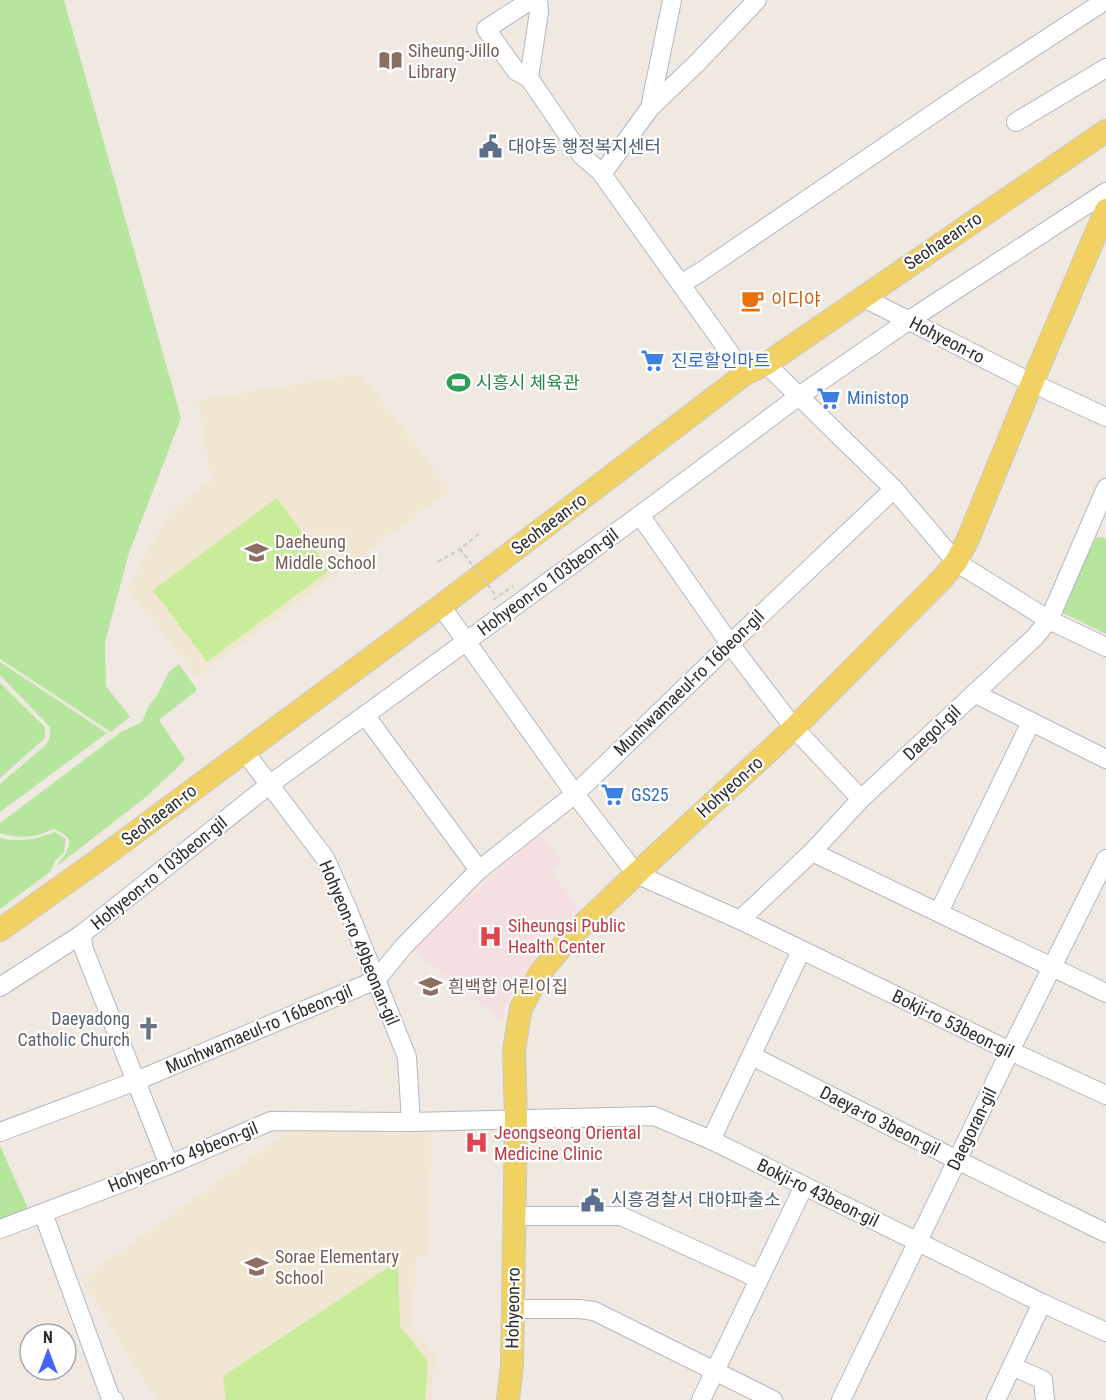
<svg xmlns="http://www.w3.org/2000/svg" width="1106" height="1400" viewBox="0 0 1106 1400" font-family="'Roboto Condensed','Noto Sans KR',sans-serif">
  <rect width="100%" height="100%" fill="#efe9e1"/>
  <g fill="#f0e6d1">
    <path d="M361,374L451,490L197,677L128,590L168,514L211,480L198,400Z"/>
    <path d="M294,1127H431L429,1256H416L412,1326L435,1355L431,1400H161L145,1383L82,1279Z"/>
  </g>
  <path fill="#f5dfe0" d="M538,834L562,862L550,872L580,910L563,925L533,961L518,981L507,1002L501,1020L415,951L414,948Z"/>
  <g fill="#b6e59e">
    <path d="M0,0H64L181,418L129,553L105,642L106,686L130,717L111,732L0,659Z"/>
    <path d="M1102,537L1106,539V634L1063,613L1062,607L1096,538Z"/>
    <path d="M0,662L107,733L0,812V784L46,745L50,737V727L0,675Z"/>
    <path d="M179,664L196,688V691L159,720L185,759L180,765L146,797L57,866C59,860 64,858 66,853C74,838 66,835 54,829C34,838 21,839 0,833V823L121,732L142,722L149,705L157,696L169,672Z"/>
    <path d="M0,683L45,727V738L0,778Z"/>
    <path d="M55,832L66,839L64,852L55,861L50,872L0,909V838C19,843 37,839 55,832Z"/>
    <path d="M0,1146L31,1215L0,1226Z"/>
  </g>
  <g fill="#c9ec9a">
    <path d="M277,498L330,570L207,662L153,590Z"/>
    <path d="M398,1261L400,1326L428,1362L425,1400H226L223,1376Z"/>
  </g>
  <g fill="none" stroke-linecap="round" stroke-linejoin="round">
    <defs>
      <g id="minor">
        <path d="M531,0L486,29L516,71L529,78L582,156L602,173"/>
        <path d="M672,0L650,108L602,174L745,374"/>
        <path d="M529,78L539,12L538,0"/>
        <path d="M650,108L697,63L757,0"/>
        <path d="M1016,122L1106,68"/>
        <path d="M681,284L702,271L968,90L1106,0"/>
        <path d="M862,297L1032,383L1106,417"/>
        <path d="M766,364L894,489L956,562L1049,620L1106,647"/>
        <path d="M640,515L730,644L794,728L861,799"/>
        <path d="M441,606L575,794L636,874L740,920L1010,1051L1106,1095"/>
        <path d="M974,693L1106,759"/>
        <path d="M365,715L479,870"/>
        <path d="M244,751L325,858L348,910L407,1057L411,1122"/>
        <path d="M812,852L1106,993"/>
        <path d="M939,912L1031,722"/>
        <path d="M740,920L812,852L861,799L1034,638L1049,620L1106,488"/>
        <path d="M82,934L83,947L169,1165"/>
        <path d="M0,987L82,934L269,785L640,515L799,396L908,321L1106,192"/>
        <path d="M752,1056L957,1160L1106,1233"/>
        <path d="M0,1132L136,1081L376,980L403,947L479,870L575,794L730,644L894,489"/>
        <path d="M711,1140L801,951"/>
        <path d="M43,1213L111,1399L114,1400"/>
        <path d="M514,1216H621L759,1279"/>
        <path d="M0,1229L169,1165L271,1121L411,1122L654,1116L711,1140L1042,1303L1106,1332"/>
        <path d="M512,1309H579L594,1311L773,1400"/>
        <path d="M1012,1366L1043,1380L1045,1400"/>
        <path d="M701,1400L804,1186"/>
        <path d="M841,1400L1010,1051L1106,859"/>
        <path d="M996,1400L1042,1303"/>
      </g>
      <g id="major">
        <path d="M0,930L97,861L441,606L745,374L766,364L1106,131"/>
        <path d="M508,1400L512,1366L516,1120L514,1050L521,1008L540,973L570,937L636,874L794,728L943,578L956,562L968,539L1032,383L1106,210"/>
      </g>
    </defs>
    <use href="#minor" stroke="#b4b7c1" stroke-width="20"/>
    <use href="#major" stroke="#c9c9c9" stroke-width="24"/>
    <g stroke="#c9c9c9" stroke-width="2" stroke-dasharray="4.5 3" stroke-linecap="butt">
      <path d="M438,562L460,549L480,533"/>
      <path d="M493,600L513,586"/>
    </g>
    <use href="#minor" stroke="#fff" stroke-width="18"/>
    <use href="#major" stroke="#f2d163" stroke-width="22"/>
    <path stroke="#c9c9c9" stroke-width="2" stroke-dasharray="4.5 3" stroke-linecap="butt" d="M460,549L497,597"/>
  </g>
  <defs>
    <symbol id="library-bare" viewBox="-9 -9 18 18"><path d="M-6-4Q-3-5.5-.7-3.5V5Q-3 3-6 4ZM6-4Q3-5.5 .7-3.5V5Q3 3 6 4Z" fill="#8d6e63" stroke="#fff" stroke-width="2.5" paint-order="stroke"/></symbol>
    <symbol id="civic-bare" viewBox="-9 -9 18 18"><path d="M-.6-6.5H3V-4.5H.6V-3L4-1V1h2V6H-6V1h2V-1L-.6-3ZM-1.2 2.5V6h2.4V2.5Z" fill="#5c6f8a" stroke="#fff" stroke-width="2.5" paint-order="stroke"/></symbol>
    <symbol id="cafe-bare" viewBox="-9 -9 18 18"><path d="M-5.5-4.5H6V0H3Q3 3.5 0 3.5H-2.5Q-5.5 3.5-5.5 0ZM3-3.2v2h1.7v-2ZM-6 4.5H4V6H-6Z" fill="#e8710a" stroke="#fff" stroke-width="2.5" paint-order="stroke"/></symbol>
    <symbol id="supermarket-bare" viewBox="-9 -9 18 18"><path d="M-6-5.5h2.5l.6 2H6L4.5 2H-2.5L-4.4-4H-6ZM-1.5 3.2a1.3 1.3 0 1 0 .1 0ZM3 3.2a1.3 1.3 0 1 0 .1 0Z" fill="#3f7fe0" stroke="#fff" stroke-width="2.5" paint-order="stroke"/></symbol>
    <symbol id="stadium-bare" viewBox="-9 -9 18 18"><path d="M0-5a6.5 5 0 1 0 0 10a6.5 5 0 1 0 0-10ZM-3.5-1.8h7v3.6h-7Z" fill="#2e9e5b" stroke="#fff" stroke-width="2.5" paint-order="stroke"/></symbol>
    <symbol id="school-bare" viewBox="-9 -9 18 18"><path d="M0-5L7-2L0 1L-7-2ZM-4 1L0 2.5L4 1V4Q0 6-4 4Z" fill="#8d6e63" stroke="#fff" stroke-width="2.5" paint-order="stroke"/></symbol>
    <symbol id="hospital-bare" viewBox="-9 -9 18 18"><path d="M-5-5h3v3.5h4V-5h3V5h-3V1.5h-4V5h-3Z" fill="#e0444e" stroke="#fff" stroke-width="2.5" paint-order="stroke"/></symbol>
    <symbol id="church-bare" viewBox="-9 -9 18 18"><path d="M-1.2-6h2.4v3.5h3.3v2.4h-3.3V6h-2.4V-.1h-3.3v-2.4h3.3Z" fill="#6b7280" stroke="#fff" stroke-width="2.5" paint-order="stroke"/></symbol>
  </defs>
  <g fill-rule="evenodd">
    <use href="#library-bare" x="374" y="44" width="33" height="33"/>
    <use href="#civic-bare" x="474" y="130" width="33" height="33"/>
    <use href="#cafe-bare" x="736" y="284" width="33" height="33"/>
    <use href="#supermarket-bare" x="636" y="344" width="33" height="33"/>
    <use href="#stadium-bare" x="442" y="366" width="33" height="33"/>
    <use href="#supermarket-bare" x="812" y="382" width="33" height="33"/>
    <use href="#school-bare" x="240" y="536" width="33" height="33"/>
    <use href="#supermarket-bare" x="596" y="778" width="33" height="33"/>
    <use href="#hospital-bare" x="474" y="920" width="33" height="33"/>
    <use href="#school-bare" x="414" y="970" width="33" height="33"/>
    <use href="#church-bare" x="132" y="1012" width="33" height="33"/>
    <use href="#hospital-bare" x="460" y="1126" width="33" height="33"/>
    <use href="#civic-bare" x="576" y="1184" width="33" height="33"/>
    <use href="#school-bare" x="240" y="1250" width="33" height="33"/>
  </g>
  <g text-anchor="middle" stroke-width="4.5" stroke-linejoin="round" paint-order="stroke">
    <g font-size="18" fill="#785e54" stroke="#fff" text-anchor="start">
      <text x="408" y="57">Siheung-Jillo<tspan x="408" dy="21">Library</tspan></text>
      <text x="275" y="548">Daeheung<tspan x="275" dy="21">Middle School</tspan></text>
      <text x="448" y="993">흰백합 어린이집</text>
      <text x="275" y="1263">Sorae Elementary<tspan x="275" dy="21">School</tspan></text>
    </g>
    <g font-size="18" fill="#4e5e75" stroke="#fff" text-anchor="start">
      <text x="508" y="153">대야동 행정복지센터</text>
      <text x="611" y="1206">시흥경찰서 대야파출소</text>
    </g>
    <g font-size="18" fill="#2e2e2e" stroke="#fff">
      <text transform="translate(943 241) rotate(-34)" y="6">Seohaean-ro</text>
      <text transform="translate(947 340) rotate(27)" y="6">Hohyeon-ro</text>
      <text transform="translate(549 524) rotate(-37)" y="6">Seohaean-ro</text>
      <text transform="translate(548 582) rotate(-36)" y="6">Hohyeon-ro 103beon-gil</text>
      <text transform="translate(689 683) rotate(-44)" y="6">Munhwamaeul-ro 16beon-gil</text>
      <text transform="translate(932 733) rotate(-43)" y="6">Daegol-gil</text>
      <text transform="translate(730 787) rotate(-42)" y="6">Hohyeon-ro</text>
      <text transform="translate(159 815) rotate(-37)" y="6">Seohaean-ro</text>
      <text transform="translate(159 873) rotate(-39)" y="6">Hohyeon-ro 103beon-gil</text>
      <text transform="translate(359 943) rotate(67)" y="6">Hohyeon-ro 49beonan-gil</text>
      <text transform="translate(953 1024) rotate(26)" y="6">Bokji-ro 53beon-gil</text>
      <text transform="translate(259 1029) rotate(-23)" y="6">Munhwamaeul-ro 16beon-gil</text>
      <text transform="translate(880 1121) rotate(27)" y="6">Daeya-ro 3beon-gil</text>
      <text transform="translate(972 1129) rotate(-64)" y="6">Daegoran-gil</text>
      <text transform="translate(183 1157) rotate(-22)" y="6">Hohyeon-ro 49beon-gil</text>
      <text transform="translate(818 1193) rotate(26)" y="6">Bokji-ro 43beon-gil</text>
      <text transform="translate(513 1308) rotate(-89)" y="6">Hohyeon-ro</text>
    </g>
    <g font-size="18" fill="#c56008" stroke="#fff" text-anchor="start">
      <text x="771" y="306">이디야</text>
    </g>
    <g font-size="18" fill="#366cbe" stroke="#fff" text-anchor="start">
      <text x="671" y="367">진로할인마트</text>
      <text x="847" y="404">Ministop</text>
      <text x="631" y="801">GS25</text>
    </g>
    <g font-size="18" fill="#27864d" stroke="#fff" text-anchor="start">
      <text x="476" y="389">시흥시 체육관</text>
    </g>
    <g font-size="18" fill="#be3a42" stroke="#fff" text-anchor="start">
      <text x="508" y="932">Siheungsi Public<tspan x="508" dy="21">Health Center</tspan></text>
      <text x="494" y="1139">Jeongseong Oriental<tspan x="494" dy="21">Medicine Clinic</tspan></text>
    </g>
    <g font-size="18" fill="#5b616d" stroke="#fff" text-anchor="end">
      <text x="130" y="1025">Daeyadong<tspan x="130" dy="21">Catholic Church</tspan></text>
    </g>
  </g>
  <g transform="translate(48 1352)"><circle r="28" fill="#ffffff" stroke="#ababab" stroke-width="1.5"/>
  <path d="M0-4.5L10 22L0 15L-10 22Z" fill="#4264fb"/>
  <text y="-9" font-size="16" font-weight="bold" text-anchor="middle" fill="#2e2e2e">N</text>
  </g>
</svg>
